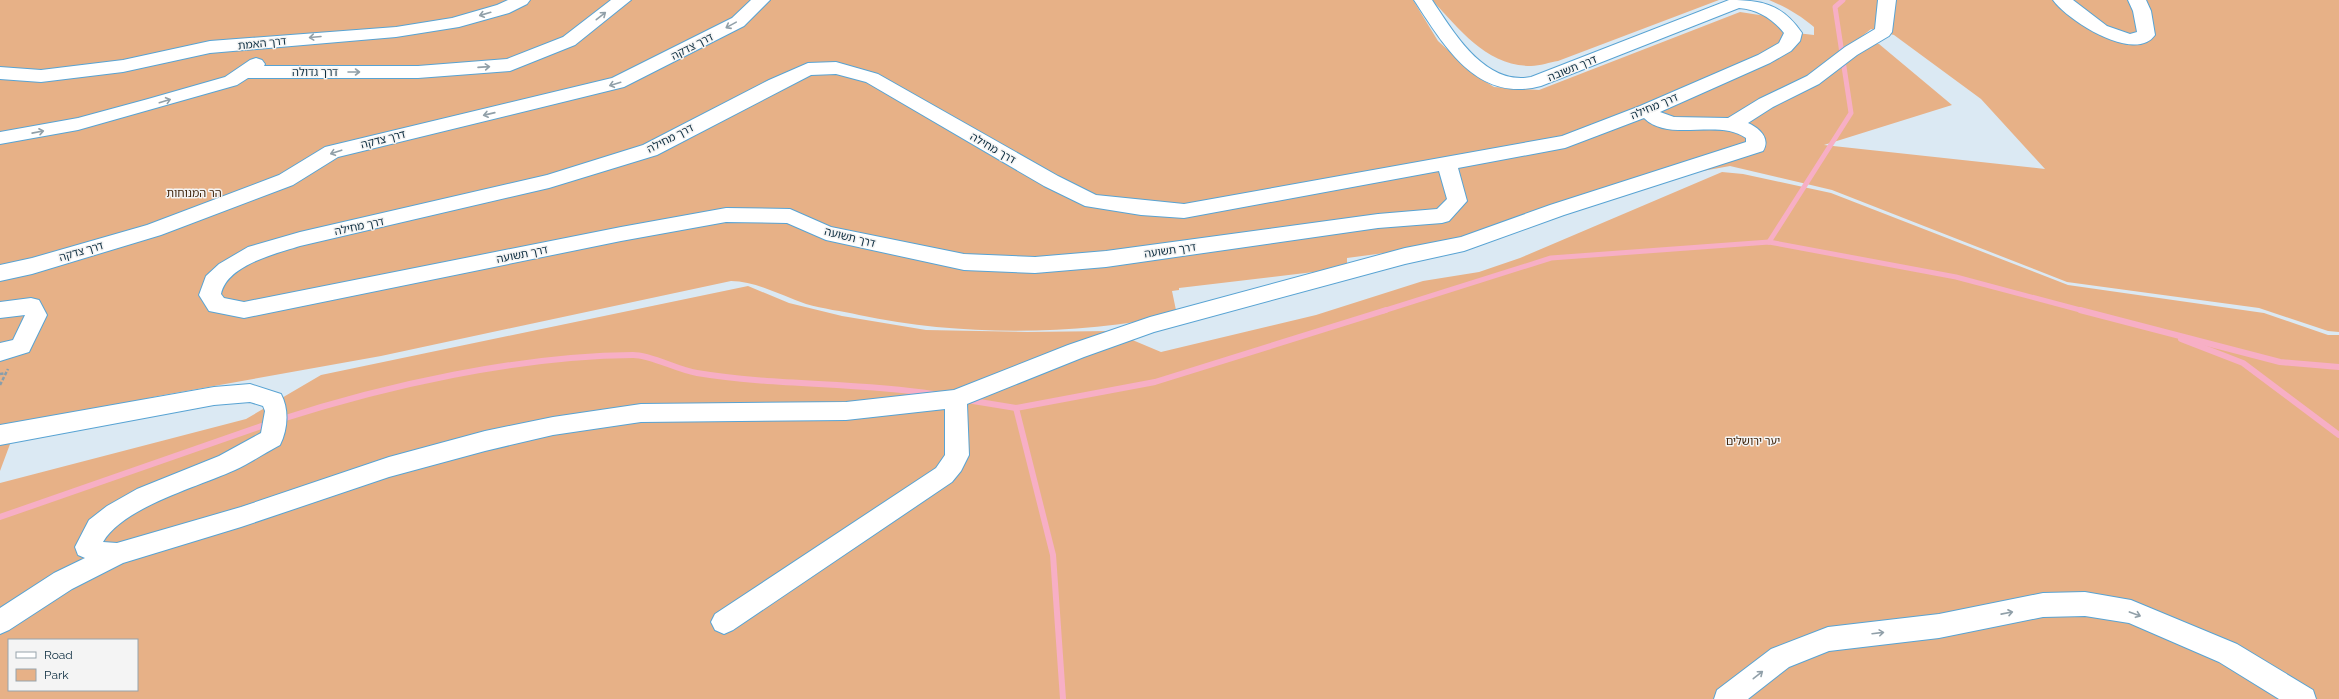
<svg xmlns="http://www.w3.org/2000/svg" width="2339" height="699" viewBox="0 0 2339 699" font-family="Raleway,'Noto Sans Hebrew',sans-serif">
  <rect width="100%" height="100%" fill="#dbe9f3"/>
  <g fill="#e7b187" fill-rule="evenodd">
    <path d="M0,0H1413L1438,41L1478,77L1494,87L1539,90L1740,12L1766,16L1788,32L1814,35V27C1800,15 1786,7 1769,0H2339V332L2328,331L2259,308L2067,282L1832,190L1730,166L1631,184L1452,244L1347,258V268L1179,288V290L1172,291L1177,315C1073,335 964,337 859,315C842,311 823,309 806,304C782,296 756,281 731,281L381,356L158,396L16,428L0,471ZM1871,29L1894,35L1981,99L2045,169L1824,145L1952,105L1879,44L1856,41Z"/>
    <path d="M1432,0H1719L1558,61C1550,62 1540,66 1531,66C1487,66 1460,30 1432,0Z"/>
    <path d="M1722,172L1743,174L1831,193L2068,285L2264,313L2328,335H2339V699H0V483L246,419L321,375L748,286L789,303L842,316L926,330L1027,332L1111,331L1161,352L1316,315L1423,281L1479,272L1520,258ZM9,640H137V690H9Z"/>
  </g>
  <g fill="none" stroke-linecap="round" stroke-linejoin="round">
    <g stroke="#f7afc5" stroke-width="5">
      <path d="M1769,242L1851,113L1835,7L1843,0"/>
      <path d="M1383,311L1551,258L1769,242L1956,277L2084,311"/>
    </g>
    <g stroke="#f7afc5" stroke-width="6">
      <path d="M2080,310L2280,362L2339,367"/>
      <path d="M2181,339L2243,363L2339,435"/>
      <path d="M967,400L1016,408L1155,382L1386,310"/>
      <path d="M1016,408L1053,555L1063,699"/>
      <path d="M279,420C387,385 519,356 633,355C652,355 677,370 697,373C775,386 855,382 933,394"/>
      <path d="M0,517L270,423"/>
    </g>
    <defs>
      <g id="minor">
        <path d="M508,0H530L527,4L509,13L459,27L396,37L210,53L123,72L41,82L0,79V67L41,70L123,60L210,41L396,27L452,18L497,5Z"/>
        <path d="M611,0H631L575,45L510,71L418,78H248L237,85L78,130L0,144V132L78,118L148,99L225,77L250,60L256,58L262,60L265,64L264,66H418L507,59L563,37Z"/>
        <path d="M751,0H770L744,26L624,87L338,157L293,185L161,235L32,274L0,281V265L32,258L147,225L279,175L325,147L612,78L732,18Z"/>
        <path d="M1414,0H1432C1454,33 1485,86 1531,77L1729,0C1762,0 1782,4 1802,33L1800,41L1791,51L1770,63L1660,112L1674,117L1728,118L1759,99L1807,76L1845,47L1875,29L1878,0H1896L1892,32L1889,36L1857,55L1819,84L1773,107L1748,123C1759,128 1771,138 1763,151L1564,215L1464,251L1405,264L1154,332L1084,357L967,404L969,455L961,471L952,482L733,630L724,634L715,630L711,622L715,614L936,468L945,455V409L846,420L641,422L553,435L485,451L389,477L241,527L123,563L72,589L9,630L0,634V608L54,573L85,558L78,555L75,547L89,520L107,506L137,489L219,456L261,433L265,411L263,406L250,402L214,405L0,445V425L214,387L250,384L281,394C289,409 288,429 280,445C265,453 250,463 235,470C198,487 123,507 103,542L117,543L241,507L389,457L485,431L553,417L641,404L846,402L954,390L1068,345L1150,317L1405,248L1461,237L1550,205L1746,142V138C1718,118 1669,143 1644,118L1565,148L1458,168L1467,201L1449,221L1442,223L1378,228L1106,267L1035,273L964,270L826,240L787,223L726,222L621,241L244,318L209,311L199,295L206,276L219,264L248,247L300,232L547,175L643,145L769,80L808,63L836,62L878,74L1058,176L1096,195L1184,204L1562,136L1640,106L1758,55L1779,43L1784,33C1773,19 1757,9 1739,8L1541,86C1477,103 1445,47 1414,0ZM836,74L866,82L1044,186L1085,206L1141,215L1184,218L1439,171L1447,199L1437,209L1378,214L1106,251L1035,257L964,254L831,227L790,209L726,208L621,227L244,302L224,298L221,294C227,265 275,254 300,246L549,188L657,155L811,75Z"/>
        <path d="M2053,0H2073L2107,26L2130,34L2137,32L2133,11L2128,0H2146L2151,11L2155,35C2135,64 2067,20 2053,0Z"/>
        <path d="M31,298L39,300L47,315L29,352L0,361V343L13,340L25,315L0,318V302Z"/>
        <path d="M2085,592L2131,600L2237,644L2313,690L2316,699H2279L2219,662L2129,623L2085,616L2043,617L1939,638L1829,651L1789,667L1748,699H1714L1717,690L1771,649L1828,627L1939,614L2043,593Z"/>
      </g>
    </defs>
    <use href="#minor" stroke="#58a3d3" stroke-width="2"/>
    <g stroke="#889eab" stroke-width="2.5" stroke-dasharray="3.5 2" stroke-linecap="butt">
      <path d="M0,374L6,373"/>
      <path d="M0,385L8,369"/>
    </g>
    <use href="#minor" fill="#fff" fill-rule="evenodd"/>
  </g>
  <defs><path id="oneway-shaft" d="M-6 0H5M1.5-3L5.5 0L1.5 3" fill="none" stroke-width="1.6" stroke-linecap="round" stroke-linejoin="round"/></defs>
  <g stroke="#91a0a9">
    <use href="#oneway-shaft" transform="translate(485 14) rotate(164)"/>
    <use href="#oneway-shaft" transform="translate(601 16) rotate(-38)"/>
    <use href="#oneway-shaft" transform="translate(731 25) rotate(151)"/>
    <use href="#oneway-shaft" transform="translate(315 37) rotate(175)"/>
    <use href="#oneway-shaft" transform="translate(484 67) rotate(-4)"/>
    <use href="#oneway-shaft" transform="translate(354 72)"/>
    <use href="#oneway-shaft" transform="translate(615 84) rotate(163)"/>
    <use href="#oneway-shaft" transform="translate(165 101) rotate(-17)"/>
    <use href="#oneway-shaft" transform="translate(489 114) rotate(167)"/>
    <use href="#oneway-shaft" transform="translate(38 132) rotate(-11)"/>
    <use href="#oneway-shaft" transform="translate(336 152) rotate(162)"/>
    <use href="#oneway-shaft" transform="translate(2007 613) rotate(-11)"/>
    <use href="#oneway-shaft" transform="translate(2135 614) rotate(20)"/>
    <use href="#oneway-shaft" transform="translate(1878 633) rotate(-7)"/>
    <use href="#oneway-shaft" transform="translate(1758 675) rotate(-38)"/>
  </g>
  <g text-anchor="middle" stroke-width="3" stroke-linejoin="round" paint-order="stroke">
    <g font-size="11" fill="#0b2c3f" stroke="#f4f4f4">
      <text transform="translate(262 43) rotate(-6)" y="4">דרך האמת</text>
      <text transform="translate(692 46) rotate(-27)" y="4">דרך צדקה</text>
      <text transform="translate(1572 68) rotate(-22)" y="4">דרך תשובה</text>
      <text x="315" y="76">דרך גדולה</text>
      <text transform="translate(1654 106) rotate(-23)" y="4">דרך מחילה</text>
      <text transform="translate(670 138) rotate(-27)" y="4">דרך מחילה</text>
      <text transform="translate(383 139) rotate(-14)" y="4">דרך צדקה</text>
      <text transform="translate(993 148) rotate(30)" y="4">דרך מחילה</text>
      <text transform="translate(359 226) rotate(-12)" y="4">דרך מחילה</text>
      <text transform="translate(850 237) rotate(14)" y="4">דרך תשועה</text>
      <text transform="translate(1170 250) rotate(-8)" y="4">דרך תשועה</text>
      <text transform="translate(81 251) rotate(-16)" y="4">דרך צדקה</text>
      <text transform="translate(522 254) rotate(-11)" y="4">דרך תשועה</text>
    </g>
    <g font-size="11" fill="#3e2209" stroke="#f4f4f4">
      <text x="194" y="197">הר המנוחות</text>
      <text x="1753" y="445">יער ירושלים</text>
    </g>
  </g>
  <rect x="8" y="639" width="130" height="52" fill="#f4f4f4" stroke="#97a4ac"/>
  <rect x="16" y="652" width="20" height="6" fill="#ffffff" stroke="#97a4ac"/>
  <text x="44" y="659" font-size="12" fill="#0b2c3f">Road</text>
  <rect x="16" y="669" width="20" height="12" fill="#e7b187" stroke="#97a4ac"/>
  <text x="44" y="679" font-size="12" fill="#0b2c3f">Park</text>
</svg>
